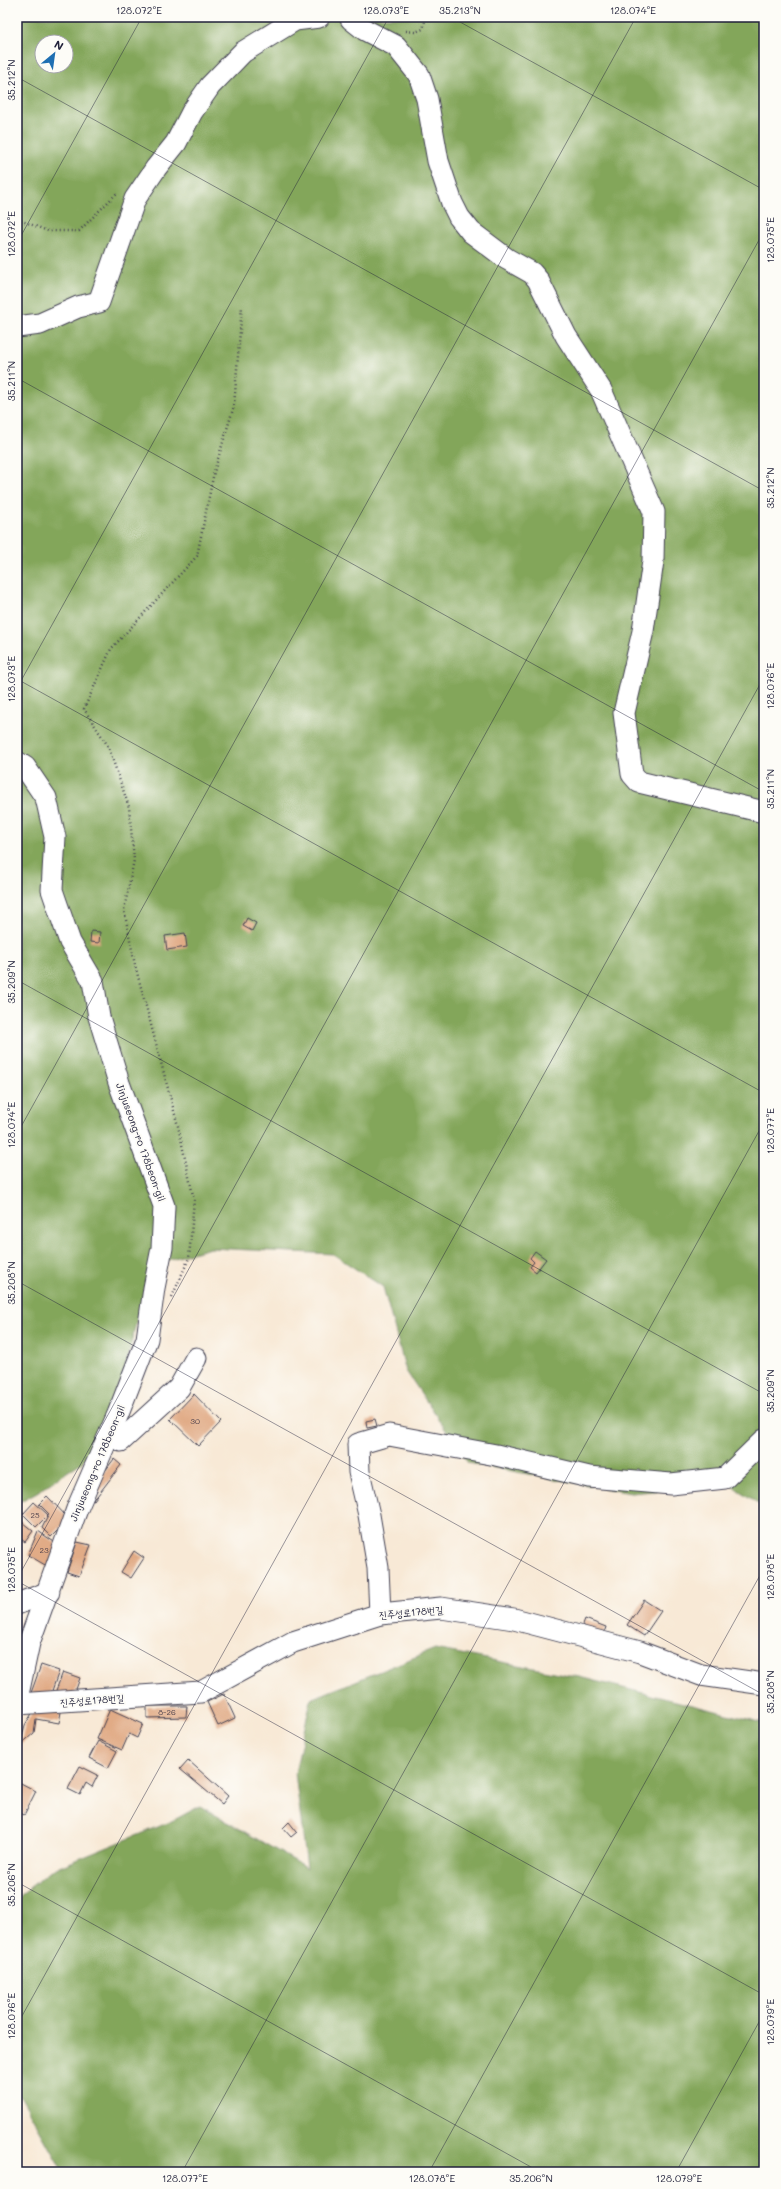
<svg xmlns="http://www.w3.org/2000/svg" width="781" height="2189" viewBox="0 0 781 2189" font-family="Mali,'Poor Story',sans-serif">
  <rect width="100%" height="100%" fill="#fdfcf7"/>
  <filter id="ink" filterUnits="userSpaceOnUse"><feTurbulence type="fractalNoise" baseFrequency=".025" numOctaves="2"/><feDisplacementMap in="SourceGraphic" scale="8" xChannelSelector="R" yChannelSelector="G"/><feConvolveMatrix kernelMatrix="1 2 1 2 8 2 1 2 1" color-interpolation-filters="sRGB"/></filter>
  <filter id="wash" filterUnits="userSpaceOnUse"><feTurbulence type="fractalNoise" baseFrequency=".012" numOctaves="4" result="noise"/><feDisplacementMap in="SourceGraphic" scale="16" xChannelSelector="R" yChannelSelector="G"/><feGaussianBlur stdDeviation="0.9" result="paint"/><feColorMatrix in="noise" values="0 0 0 0 0 0 0 0 0 0 0 0 0 0 0 0 0 1.4 0 .05"/><feComposite in="paint" operator="in"/></filter>
  <g filter="url(#wash)">
    <rect width="100%" height="100%" fill="#f8e9d6"/>
    <g fill="#83a65a" stroke="#52644a" fill-rule="evenodd">
      <path d="M17,17H764V1507L729,1484L631,1493L468,1463L406,1371L383,1287L333,1254L210,1248L150,1265L125,1369L106,1427L82,1462L37,1492L17,1503ZM42,42H66V66H42Z"/>
      <path d="M435,1649L579,1677L764,1723V2172H63L17,2090V1928L20,1895L52,1870L174,1820L200,1806L307,1868L295,1773L311,1699Z"/>
    </g>
    <g id="blocks">
      <g fill="#e1ab86">
        <path d="M247,918L256,923L252,931L243,926Z"/>
        <path d="M91,931L100,932L99,943L90,942Z"/>
        <path d="M185,933L187,947L167,950L165,936Z"/>
        <path d="M535,1251L546,1259L536,1272L530,1267L534,1262L530,1258Z"/>
        <path d="M194,1394L221,1422L198,1446L170,1419Z"/>
        <path d="M375,1419L377,1426L367,1428L366,1421Z"/>
        <path d="M114,1459L121,1465L94,1500L87,1495Z"/>
        <path d="M47,1496L69,1519L51,1537L42,1528L49,1514L39,1504Z"/>
        <path d="M34,1502L48,1515L36,1527L23,1514Z"/>
        <path d="M17,1518L33,1531L25,1542L17,1536Z"/>
        <path d="M38,1531L60,1546L52,1569L28,1555Z"/>
        <path d="M77,1542L91,1545L79,1576L67,1572Z"/>
        <path d="M134,1551L144,1558L131,1578L121,1572Z"/>
        <path d="M644,1600L661,1611L644,1636L627,1625Z"/>
        <path d="M585,1619L606,1627L603,1636L582,1627Z"/>
        <path d="M41,1665L59,1671L49,1699L31,1693Z"/>
        <path d="M63,1672L80,1678L74,1695L55,1693Z"/>
        <path d="M224,1694L235,1718L218,1726L207,1702Z"/>
        <path d="M147,1706H187L186,1717L147,1718Z"/>
        <path d="M36,1707L61,1712L59,1723L36,1719L34,1733L20,1745L25,1725Z"/>
        <path d="M110,1709L143,1724L137,1738L129,1734L122,1750L97,1739Z"/>
        <path d="M98,1741L117,1751L108,1768L89,1758Z"/>
        <path d="M188,1760L228,1796L222,1804L180,1769Z"/>
        <path d="M80,1766L98,1775L92,1787L86,1783L80,1795L68,1789Z"/>
        <path d="M17,1781L36,1791L24,1815L17,1811Z"/>
        <path d="M289,1822L297,1832L291,1837L283,1828Z"/>
      </g>
    </g>
  </g>
  <g filter="url(#ink)">
    <use href="#blocks" fill-opacity="0" stroke="#424052" stroke-width="1"/>
    <g fill="none" stroke-linecap="round" stroke-linejoin="round">
      <defs>
        <g id="minor">
          <path d="M351,19L365,30L396,46L419,75L427,99L438,161L452,203L459,217L471,232L507,259L532,273L538,280L566,336L601,390L654,512L653,561L643,631L624,713L632,774L639,782L764,812"/>
          <path d="M17,327L40,324L78,307L99,302L135,199L156,168L176,143L192,112L210,86L243,52L295,20L319,17"/>
          <path d="M17,762L25,767L46,798L55,837L52,890L70,942L93,981L99,1017L119,1083L164,1206L162,1248L154,1288L147,1339L118,1414L77,1509L29,1643L17,1699"/>
          <path d="M121,1441L179,1388L196,1358"/>
          <path d="M17,1604L49,1592"/>
          <path d="M380,1614L378,1568L369,1515L359,1472L358,1444L389,1435L496,1455L589,1477L671,1484L725,1478L764,1440"/>
          <path d="M17,1704L201,1692L293,1642L380,1614L441,1608L514,1619L640,1652L701,1675L764,1684"/>
        </g>
      </defs>
      <use href="#minor" stroke="#424052" stroke-width="23"/>
      <g stroke="#424052" stroke-width="2.5" stroke-dasharray="1 3" stroke-linecap="butt">
        <path d="M406,31L415,32L423,29L426,17"/>
        <path d="M17,219L48,231H79L117,193"/>
        <path d="M172,1297L189,1258L194,1200L178,1126L135,965L124,910L134,860L129,807L108,746L84,709L111,649L197,556L214,472L234,406L242,306"/>
      </g>
      <use href="#minor" stroke="#fff" stroke-width="21"/>
    </g>
  </g>
  <path fill="none" stroke="#22223b" stroke-width="1" stroke-opacity="0.45" d="M451,17L764,190M17,77L764,491M17,243L142,17M17,378L764,792M17,679L764,1093M17,688L389,17M17,980L764,1394M17,1134L636,17M17,1281L764,1695M17,1579L764,231M17,1581L764,1995M17,1882L540,2172M17,2025L764,677M182,2172L764,1122M429,2172L764,1568M676,2172L764,2013"/>
  <g text-anchor="middle" stroke-width="4" stroke-linejoin="round" paint-order="stroke">
    <g font-size="8" fill="#52444e">
      <text x="195" y="1424">30</text>
      <text x="35" y="1518">25</text>
      <text x="44" y="1553">23</text>
      <text x="167" y="1715">8-26</text>
    </g>
    <g font-size="10" fill="#22223b" stroke="#fdfcf7">
      <text transform="translate(141 1142) rotate(70)" y="4">Jinjuseong-ro 178beon-gil</text>
      <text transform="translate(97 1463) rotate(-67)" y="4">Jinjuseong-ro 178beon-gil</text>
      <text transform="translate(411 1612) rotate(-5)" y="4">진주성로178번길</text>
      <text transform="translate(92 1700) rotate(-4)" y="4">진주성로178번길</text>
    </g>
  </g>
  <rect width="781" height="2189" fill="none" stroke="#fdfcf7" stroke-width="44"/>
  <g transform="translate(54 54) rotate(29)"><circle r="19" fill="#fdfcf7" stroke="#a5a5ac"/>
  <path d="M0-3L7 15L0 10L-7 15Z" fill="#1f6fb2"/>
  <text y="-6" font-size="11" font-weight="bold" text-anchor="middle" fill="#22223b">N</text>
  </g>
  <rect x="22" y="22" width="737" height="2145" fill="none" stroke="#22223b" stroke-width="1.5"/>
  <g font-size="10" text-anchor="middle" fill="#22223b">
    <text x="139" y="14">128.072°E</text>
    <text x="386" y="14">128.073°E</text>
    <text x="460" y="14">35.213°N</text>
    <text x="633" y="14">128.074°E</text>
    <text transform="translate(11 80) rotate(-90)" y="4">35.212°N</text>
    <text transform="translate(11 234) rotate(-90)" y="4">128.072°E</text>
    <text transform="translate(770 240) rotate(-90)" y="4">128.075°E</text>
    <text transform="translate(11 381) rotate(-90)" y="4">35.211°N</text>
    <text transform="translate(770 488) rotate(-90)" y="4">35.212°N</text>
    <text transform="translate(11 679) rotate(-90)" y="4">128.073°E</text>
    <text transform="translate(770 686) rotate(-90)" y="4">128.076°E</text>
    <text transform="translate(770 789) rotate(-90)" y="4">35.211°N</text>
    <text transform="translate(11 982) rotate(-90)" y="4">35.209°N</text>
    <text transform="translate(11 1125) rotate(-90)" y="4">128.074°E</text>
    <text transform="translate(770 1131) rotate(-90)" y="4">128.077°E</text>
    <text transform="translate(11 1283) rotate(-90)" y="4">35.208°N</text>
    <text transform="translate(770 1391) rotate(-90)" y="4">35.209°N</text>
    <text transform="translate(11 1570) rotate(-90)" y="4">128.075°E</text>
    <text transform="translate(770 1577) rotate(-90)" y="4">128.078°E</text>
    <text transform="translate(770 1692) rotate(-90)" y="4">35.208°N</text>
    <text transform="translate(11 1885) rotate(-90)" y="4">35.206°N</text>
    <text transform="translate(11 2016) rotate(-90)" y="4">128.076°E</text>
    <text transform="translate(770 2022) rotate(-90)" y="4">128.079°E</text>
    <text x="185" y="2182">128.077°E</text>
    <text x="432" y="2182">128.078°E</text>
    <text x="531" y="2182">35.206°N</text>
    <text x="679" y="2182">128.079°E</text>
  </g>
</svg>
